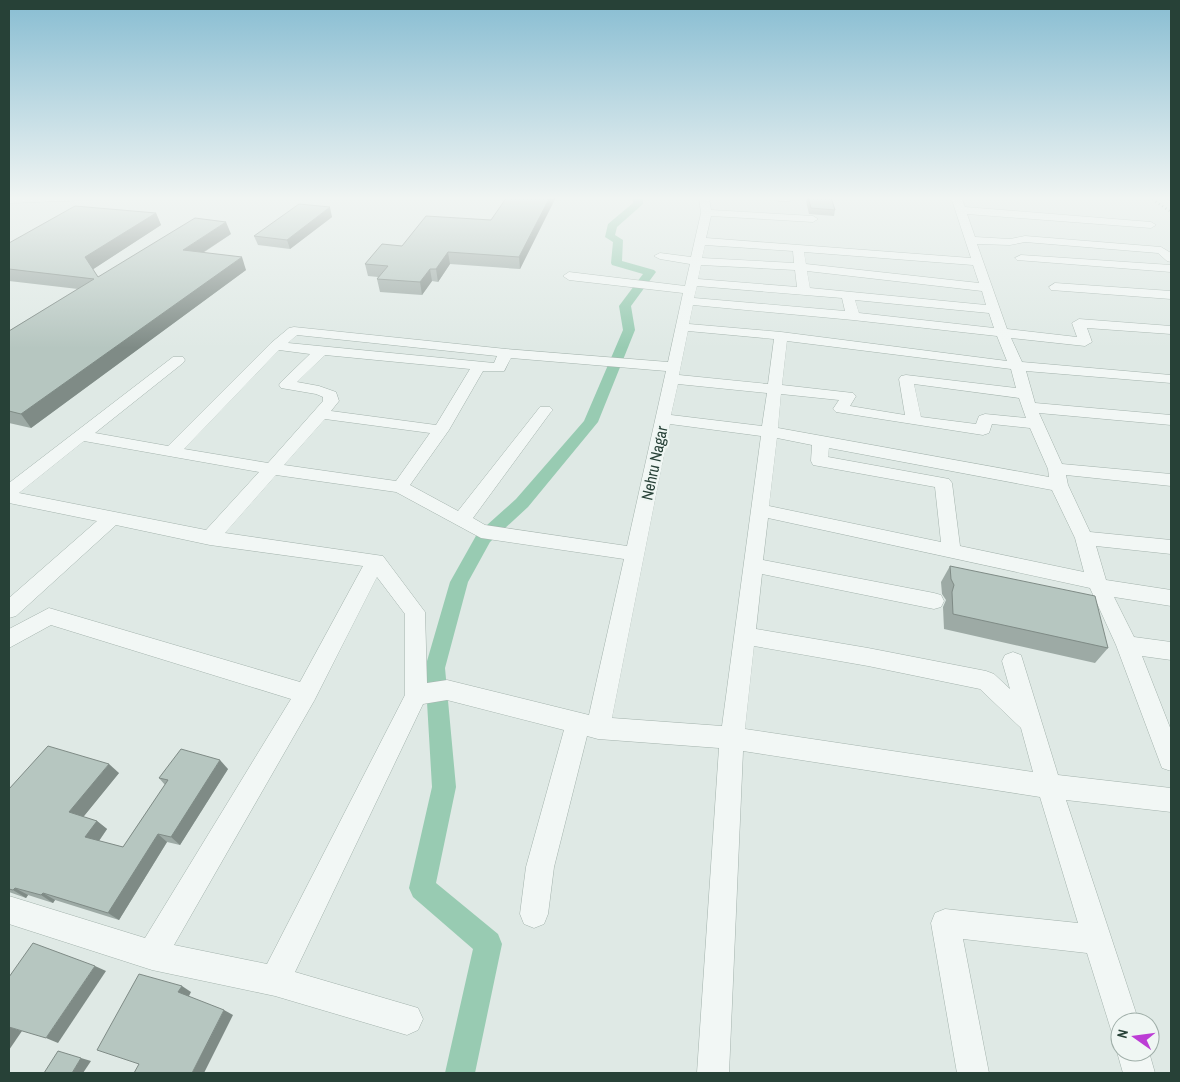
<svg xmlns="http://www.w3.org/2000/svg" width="1180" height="1082" viewBox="0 0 1180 1082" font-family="'Archivo Narrow',sans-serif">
  <rect width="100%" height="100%" fill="#dfe9e5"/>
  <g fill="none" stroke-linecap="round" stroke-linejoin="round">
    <path fill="#98cbb2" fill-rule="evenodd" d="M633,197H643V204L617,227L615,235L623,240L622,261L654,270L656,272L631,306L635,330L598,422L528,507L490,542L468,582L445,668L456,787L436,883L498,934L502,944L475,1073H445L473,949L413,897L409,888L432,787L425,668L450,582L477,534L516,499L584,421L623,330L619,306L643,274L612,265L611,263L613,242L605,237L608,224L633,203Z"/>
    <defs>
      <g id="minor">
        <path d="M9,197H95L90,200L9,203Z"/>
        <path d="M699,197H709L711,210L813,216L818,219L813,222L711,216L706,238L971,258L951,197H961L965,207L1151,222L1156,225L1151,228L967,214L975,237L1010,239L1025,236L1161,247L1171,253V262L1167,261L1158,253L1025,242L1010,245L977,244L1007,329L1077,337L1072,323L1079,319L1171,326V334L1087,328L1092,342L1085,346L1011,338L1022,362L1171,375V383L1026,371L1035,403L1171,415V425L1039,413L1062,464L1171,474V486L1066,475L1068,485L1090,532L1171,540V554L1096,546L1106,580L1171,590V606L1114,597L1134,637L1171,642V660L1142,656L1171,730V771L1162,768L1116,645L1090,588L768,518L763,560L934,593L941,595L944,601L941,607L934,609L762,574L756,629L868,648L986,671L994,674L1010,689L1002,661L1005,655L1013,652L1021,655L1058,775L1171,788V812L1066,800L1139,1022H1120V1036L1112,1033L1087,953L963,939L989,1073H957L931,923L935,913L945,909L1078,923L1040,797L743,751L729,1073H697L719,748L598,739L587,736L554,867L548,914L544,924L534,928L524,924L520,914L526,867L564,730L447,700L423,704L295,972L418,1008L423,1019L418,1030L407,1035L275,996L152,970L9,924V896L145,938L291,699L51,625L9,648V629L49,608L300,682L363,566L210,545L116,525L16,616L9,618V598L97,521L9,503V483L173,357H183L185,360L183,363L95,433L168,446L271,343L289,328L294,327L506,349L668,362L683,293L569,280L563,276L569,272L685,286L690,264L660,259L654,256L660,253L691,257L701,213ZM705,245L793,251L794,263L702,258ZM804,252L973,265L979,283L806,264ZM701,265L795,270L797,287L698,279ZM807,271L982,291L986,305L810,288ZM697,286L842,298L845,311L694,298ZM855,300L989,313L994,328L859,313ZM693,305L853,320L997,336L1007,361L781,332L689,324ZM688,331L774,339L768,384L679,375ZM297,335L497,356L494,363L288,343ZM787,341L1011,369L1016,388L906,375L901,376L899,379L905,415L850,406L856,396L853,393L782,385ZM279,350L310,354L281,382L279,385L281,388L316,394L323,397V401L268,463L184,449ZM325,355L470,369L436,425L331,411L339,401L336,392L319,386L297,382ZM511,358L666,371L627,546L485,525L473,518L550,413L553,410L550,407H540L458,511L410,485L449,430L483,371H504ZM678,384L767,393L762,426L671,415ZM914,384L1019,398L1026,418L985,414L979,416L976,424L921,417ZM781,394L839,400L833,409L836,412L983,435L989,433L992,424L1030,428L1048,469L1049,477L778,428ZM325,419L430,433L396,481L284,465ZM670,424L761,436L722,726L612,718ZM777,438L812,445L811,461L813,465L935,487L941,542L769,506ZM84,441L259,472L206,530L19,493ZM829,448L1052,490L1075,538L1084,572L960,546L952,483L949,479L828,457ZM276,475L396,492L481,538L624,559L589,715L447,680L427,683L425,612L383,556L225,533ZM377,577L405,614V695L267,964L174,945L314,701ZM754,646L868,666L980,689L1021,728L1033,772L745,729Z"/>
        <path d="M768,197H796L797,198C791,203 774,202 768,197Z"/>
        <path d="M1165,197H1171V201Z"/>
        <path d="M1021,255L1171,265V272L1017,260L1015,258Z"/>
        <path d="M1055,283L1171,291V299L1051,290L1049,287Z"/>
        <path d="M1120,1045V1052H1149L1155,1073H1123L1117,1052Z"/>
      </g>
    </defs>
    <use href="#minor" stroke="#a4b3ad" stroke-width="1"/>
    <use href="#minor" fill="#f2f7f5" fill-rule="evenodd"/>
    <path stroke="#789389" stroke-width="2.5" stroke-dasharray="1 3" stroke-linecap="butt" d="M1149,197L1171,212"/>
  </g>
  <g fill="#9daaa5">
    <path d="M556,197L520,269L450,264L438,282L432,281L422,295L380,292L377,279L378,277L368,276L365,264L402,246L491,220Z"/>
    <path d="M807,197H831L835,210L834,216L809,214L806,201Z"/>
    <path d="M156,213L161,225L93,269L98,277L231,234L203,253L246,270L31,428L9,423V331L78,289L9,281V243Z"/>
    <path d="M332,217L290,249L258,245L254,236Z"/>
    <path d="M950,566L1108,648L1095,663L944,629L943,607L946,600L942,594L941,582Z"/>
    <path d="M228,769L180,845L167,842L119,920L55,900L53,903L28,895L26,898L9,892V789L119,773L83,817L97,821L107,829L99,841L123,847L165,785L159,778Z"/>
  </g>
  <g fill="#7f8b86">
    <path d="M550,197H556L520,269L519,257Z"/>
    <path d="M330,207L332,217L290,249L287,240Z"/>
    <path d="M156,213L161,225L92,270L85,257Z"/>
    <path d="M226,222L231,234L188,262L183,250Z"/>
    <path d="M448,252L450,264L438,282L436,269Z"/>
    <path d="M242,257L246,270L31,428L21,414Z"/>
    <path d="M430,269L432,281L422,295L420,282Z"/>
    <path d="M220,760L228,769L180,845L171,837Z"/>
    <path d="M109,764L119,773L80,821L69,812Z"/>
    <path d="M97,821L107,829L96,845L85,837Z"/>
    <path d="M158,834L167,842L119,920L108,913Z"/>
    <path d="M15,888L28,895L26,898L13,890Z"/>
    <path d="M43,893L55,900L53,903L41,895Z"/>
    <path d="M95,966L106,971L58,1043L46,1038Z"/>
    <path d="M182,986L191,992L188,998L178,992Z"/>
    <path d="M224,1010L233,1015L204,1073H192Z"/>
    <path d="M9,1027L22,1031L9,1050Z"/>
    <path d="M81,1058L91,1061L83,1073H72Z"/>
  </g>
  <g fill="#b6c6c0" stroke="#7f8b86">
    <path d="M507,197H550L519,257L448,252L436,269H430L420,282L377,279L388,266L365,264L382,244L402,246L426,216L491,220Z"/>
    <path d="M808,197H831L835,210L811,208Z"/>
    <path d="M299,204L330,207L287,240L254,236Z"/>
    <path d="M75,206L156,213L85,257L98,277L195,218L226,222L183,250L242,257L21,414L9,411V331L94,279L9,269V243Z"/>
    <path d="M950,566L1095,596L1108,648L953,614L952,592L954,585L951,579Z"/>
    <path d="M48,746L109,764L69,812L97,821L85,837L123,847L168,780L159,778L181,749L220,760L171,837L158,834L108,913L43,893L41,895L15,888L13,890L9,889V789Z"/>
    <path d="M33,943L95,966L46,1038L9,1027V977Z"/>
    <path d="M139,974L182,986L178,992L224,1010L192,1073H134L139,1064L97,1050Z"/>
    <path d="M58,1051L81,1058L72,1073H44Z"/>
  </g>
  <linearGradient id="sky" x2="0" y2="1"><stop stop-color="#88bdd2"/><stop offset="0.57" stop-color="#f1f5f3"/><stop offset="1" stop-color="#f1f5f3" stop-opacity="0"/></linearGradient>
  <rect width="1180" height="348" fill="url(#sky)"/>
  <g text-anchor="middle" stroke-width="4.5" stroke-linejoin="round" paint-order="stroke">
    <g font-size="16" fill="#274137" stroke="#eff6f3">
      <text transform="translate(654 463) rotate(-78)" y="6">Nehru Nagar</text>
    </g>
  </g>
  <rect width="1180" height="1082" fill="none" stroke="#274137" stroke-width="20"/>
  <g transform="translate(1135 1037) rotate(284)"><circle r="24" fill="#eff6f3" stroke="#9faea8"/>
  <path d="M0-4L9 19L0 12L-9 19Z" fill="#bc3dd5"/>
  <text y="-8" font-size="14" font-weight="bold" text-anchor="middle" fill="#274137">N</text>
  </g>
</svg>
